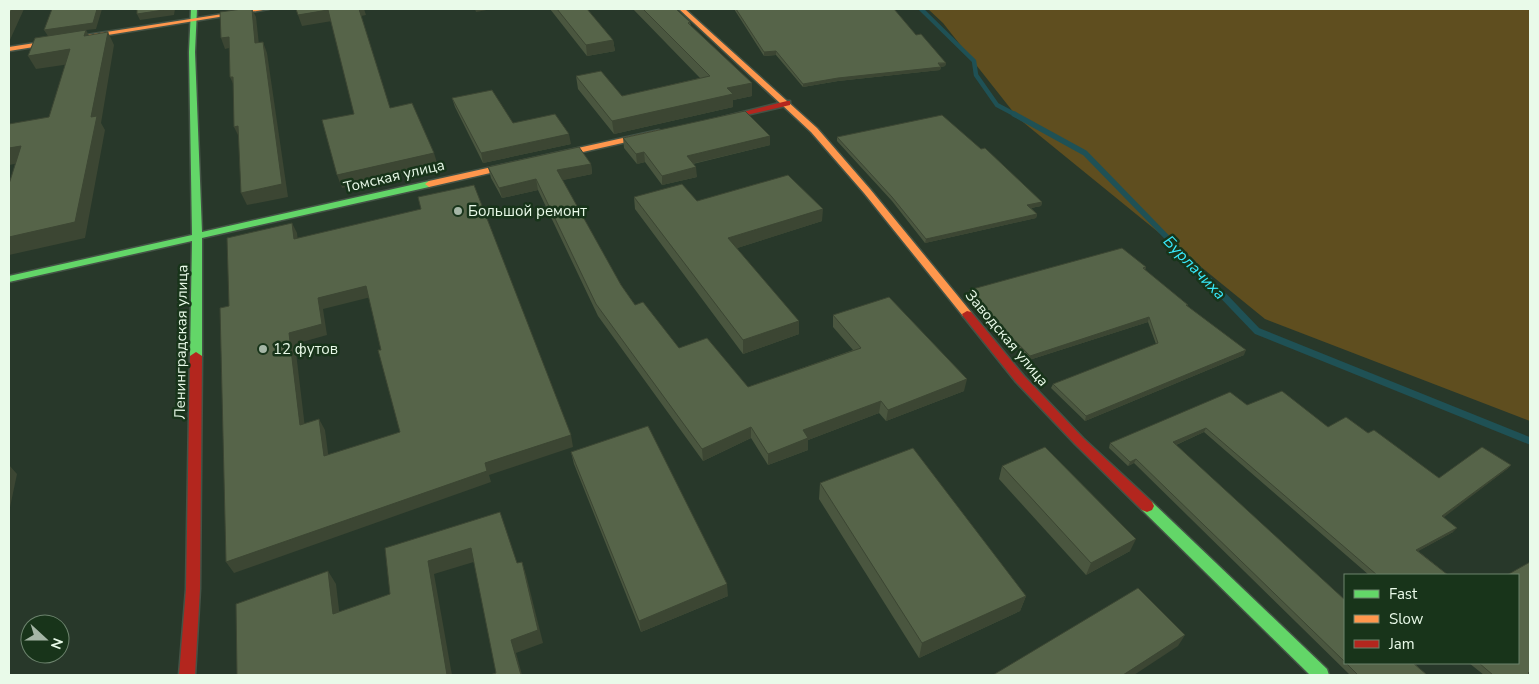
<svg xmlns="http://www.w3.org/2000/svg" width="1539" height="684" viewBox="0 0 1539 684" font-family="'Nunito Sans',sans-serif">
  <rect width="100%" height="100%" fill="#28382a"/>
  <path fill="#5f4e1f" d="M928,9H1530V421L1265,319L1018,118L943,23Z"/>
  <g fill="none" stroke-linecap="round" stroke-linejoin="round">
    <path stroke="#1f5155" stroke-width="4.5" d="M921,9L974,61L976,75L997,105L1016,115"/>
    <path stroke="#1f5155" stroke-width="5.5" d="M1014,114L1085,153L1190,261"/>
    <path stroke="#1f5155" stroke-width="7" d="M1189,260L1257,331L1530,441"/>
    <defs>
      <g id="fast">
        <path d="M191,9H197L195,52L202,232L429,181L433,184L429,187L202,238V356L196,360L190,356L192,241L9,282V276L192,235L189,52Z"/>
        <path d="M1147,500L1152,502L1327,669L1329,675H1310L1142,510L1140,506L1142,502Z"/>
      </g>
      <g id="slow">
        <path d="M255,9H269L9,51V47Z"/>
        <path d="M679,9H685L817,128L870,189L971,312L972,314L971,316H963L864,193L811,132Z"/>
        <path d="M659,130L663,132L662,134L429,187L425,184L429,181Z"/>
      </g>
      <g id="jam">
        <path d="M787,101H790V105L711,123L707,121Z"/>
        <path d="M967,311L971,312L1024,376L1083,438L1152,502L1154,506L1152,510L1147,512L1142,510L1075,444L1016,382L963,316L962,314Z"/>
        <path d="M196,352L202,356L200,589L195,675H179L186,589L190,356Z"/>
      </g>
    </defs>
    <use href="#fast" stroke="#445346" stroke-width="3"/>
    <use href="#slow" stroke="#445346" stroke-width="3"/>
    <use href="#jam" stroke="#445346" stroke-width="3"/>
    <use href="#fast" fill="#63d668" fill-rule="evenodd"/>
    <use href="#slow" fill="#ff974d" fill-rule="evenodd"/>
    <use href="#jam" fill="#b3261e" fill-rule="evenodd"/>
  </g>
  <g fill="#4a563f">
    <path d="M550,9H587L613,40L615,51L587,56Z"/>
    <path d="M633,9H676L690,22L691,26L752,83V96L733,100V107L614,134L578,89L576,76L622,96L700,78Z"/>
    <path d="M734,9H894L916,35L946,63L945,66L941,67L940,70L838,81L803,87L776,55L764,56Z"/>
    <path d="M452,98L513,123L571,144L483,163L455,107Z"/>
    <path d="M837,137L1042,202L1041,206L1031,208L1037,214L1036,218L925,243L892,201L837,141Z"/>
    <path d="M623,138L770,145L693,164L697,177L662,185L645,162L637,164L624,148Z"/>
    <path d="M591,164L592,174L562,180L621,285L635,305L679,348L748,387L853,350L833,327V315L964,391L886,421L879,413L808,440V450L768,465L751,438L703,461L598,316L538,190L502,198L491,178L488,167Z"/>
    <path d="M634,197L697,201L822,221L737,248L799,334L743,354L635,209Z"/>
    <path d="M1146,267L1145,270L1188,305L1187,306L1244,355L1085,421L1051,388L1053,384L1156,344L1148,322L1029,360L987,317L968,295L969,290Z"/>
    <path d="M1247,405L1328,427L1368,433L1439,478L1511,465L1507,469L1443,517L1453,532L1418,551L1448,575H1369L1204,432L1176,445L1427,675H1350L1134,463L1128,466L1109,448L1110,443Z"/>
    <path d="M571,452L728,596L641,632L574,464Z"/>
    <path d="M1002,466L1130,551L1086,575L999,479Z"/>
    <path d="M820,483L1026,596L1020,611L919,658L819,499Z"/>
    <path d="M1530,562V673L1529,674L1530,675H1484L1469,663H1518Z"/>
  </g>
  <g fill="#3c4633">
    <path d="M12,9H24L9,42V15Z"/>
    <path d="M97,9H102L96,29L86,30L93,43L48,36L44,30Z"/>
    <path d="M170,9H175L174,15L140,20L137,14Z"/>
    <path d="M252,9L256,17L260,54L255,43Z"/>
    <path d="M359,9H364L366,15L361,16Z"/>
    <path d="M475,9H492L476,12Z"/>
    <path d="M328,10L332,21L302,26L298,15Z"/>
    <path d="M108,32L114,45L101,123L105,130L85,238L9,255V237L91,117Z"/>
    <path d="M229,37L233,47L225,49L221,38Z"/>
    <path d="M613,40L615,51L587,56L586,45Z"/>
    <path d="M263,42L267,53L288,197L247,205L241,193Z"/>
    <path d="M70,49L77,63L36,69L28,56Z"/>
    <path d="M776,51V55L764,56V52Z"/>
    <path d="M946,63L945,66L941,67L940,70L838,81L803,87V84L838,78Z"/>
    <path d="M230,77H233L235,88Z"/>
    <path d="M752,83V96L733,100V107L614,134L612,121L727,88Z"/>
    <path d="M238,126L240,139L234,127Z"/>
    <path d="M569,134L571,144L483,163L481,153Z"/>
    <path d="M770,136V145L687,165V156Z"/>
    <path d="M21,146L31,161L9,165V148Z"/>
    <path d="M644,152L645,162L637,164L636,154Z"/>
    <path d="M434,153L438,166L342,188L337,175Z"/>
    <path d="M591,164L592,174L559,181L557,170Z"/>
    <path d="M696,167L697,177L662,185V176Z"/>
    <path d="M536,179L538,190L502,198L499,188Z"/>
    <path d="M1042,202L1041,206L1026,209L1027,205Z"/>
    <path d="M823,209L822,221L728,251V238Z"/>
    <path d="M1037,214L1036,218L925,243L926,239Z"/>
    <path d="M292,223L297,233L299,250L294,239Z"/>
    <path d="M366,286L371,297L323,309L327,335L295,344L306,436L300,425L289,333L318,298Z"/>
    <path d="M1149,317L1148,322L1029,360L1030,356Z"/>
    <path d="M799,321V334L743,354V340Z"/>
    <path d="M1246,350L1244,355L1085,421L1086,416Z"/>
    <path d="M967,379L964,391L886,421L888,410Z"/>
    <path d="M881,401L879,413L808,440V450L768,465V454L803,430Z"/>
    <path d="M319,419L325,430L330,468L324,456Z"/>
    <path d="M751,427V438L703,461L702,449Z"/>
    <path d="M1206,428L1204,432L1171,447L1173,442Z"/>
    <path d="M571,435L573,447L489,475L491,482L234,573L226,562L485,463Z"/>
    <path d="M1136,459L1134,463L1128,466L1130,462Z"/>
    <path d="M9,465L17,474L9,512Z"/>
    <path d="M1511,465L1507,469L1439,521L1442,516Z"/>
    <path d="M1457,528L1453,532L1413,554L1416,550Z"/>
    <path d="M1136,539L1130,551L1086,575L1091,563Z"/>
    <path d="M471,548L477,561L434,574L452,675H447L428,561Z"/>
    <path d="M522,562L526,575L543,643L516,653L522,675H521L511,640Z"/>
    <path d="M328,571L336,584L341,627L333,614Z"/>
    <path d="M727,584L728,596L641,632L639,621Z"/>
    <path d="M1026,596L1020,611L919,658L922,643Z"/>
    <path d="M1185,635L1178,646L1134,675H1123Z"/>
  </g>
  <g fill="#566449" stroke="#3c4633" fill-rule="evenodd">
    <path d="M9,9H12L9,15Z"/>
    <path d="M52,9H97L93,23L44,30Z"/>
    <path d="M137,9H170L137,14Z"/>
    <path d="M242,9H252L255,43L263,42L282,184L241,193L238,126L234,127L233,77H230L229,37L221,38L220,12Z"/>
    <path d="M296,9H359L390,108L412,103L434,153L337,175L322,120L354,114L328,10L298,15Z"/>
    <path d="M557,9H587L613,40L586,45Z"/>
    <path d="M643,9H676L690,22L688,23L752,83L727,88L733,94L612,121L576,76L601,71L622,96L710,76Z"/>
    <path d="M736,9H894L916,35L921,34L946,63H938L941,67L838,78L803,84L776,51L764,52Z"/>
    <path d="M86,30L84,36L108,32L91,117L97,116L75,222L9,237V184L21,146L9,148V124L49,117L70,49L28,56L35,38Z"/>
    <path d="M492,90L513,123L555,114L569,134L481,153L452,98Z"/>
    <path d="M745,111L770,136L687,156L696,167L662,176L644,152L636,154L623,138Z"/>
    <path d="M942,115L981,149L985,148L1042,202L1027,205L1037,214L926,239L892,197L837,137Z"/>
    <path d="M579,147L591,164L557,170L621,285L635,305L643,302L679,348L707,338L748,387L861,348L833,315L889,297L967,379L888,410L881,401L803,430L808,438L768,454L751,427L702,449L596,304L536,179L499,188L488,167Z"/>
    <path d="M788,175L823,209L728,238L799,321L743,340L634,197L682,184L697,201Z"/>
    <path d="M474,185L571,435L485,463L487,471L226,562L220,308L229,306L227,238L292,223L294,239L421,209L418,197ZM366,286L381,350H378L400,432L324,456L319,419L300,425L289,333L322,324L318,298Z"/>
    <path d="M1122,248L1146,267L1143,268L1188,305H1186L1246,350L1086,416L1053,384L1158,343L1149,317L1030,356L988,313L969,290Z"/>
    <path d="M1282,391L1328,427L1346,417L1368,433L1374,430L1439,478L1482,447L1511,465L1442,516L1457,528L1416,550L1448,575H1377L1206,428L1173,442L1345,600V662L1136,459L1130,462L1110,443L1230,392L1247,405Z"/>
    <path d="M648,426L727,584L639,621L571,452Z"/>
    <path d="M1045,447L1136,539L1091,563L1002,466Z"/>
    <path d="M913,448L1026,596L922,643L820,483Z"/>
    <path d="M500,512L517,563L522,562L538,630L511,640L521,675H490L496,673L471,548L428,561L447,675H237L236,604L328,571L333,614L390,594L385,548Z"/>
    <path d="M1530,562V672L1528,673L1530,675H1493L1479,663H1518V575H1507Z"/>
    <path d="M1138,588L1185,635L1123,675H993Z"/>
    <path d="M1346,663H1413L1427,675H1358Z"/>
  </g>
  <g fill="#a5b6a6" stroke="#18341a" stroke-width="2">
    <circle cx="458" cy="211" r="5"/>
    <circle cx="263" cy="349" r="5"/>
  </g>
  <g text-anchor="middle" stroke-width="5" stroke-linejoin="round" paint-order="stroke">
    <g font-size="15" fill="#e9fae9" stroke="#18341a">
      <text transform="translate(394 176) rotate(-13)" y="5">Томская улица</text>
      <text transform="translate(1007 338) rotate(50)" y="5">Заводская улица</text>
      <text transform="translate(181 342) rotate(-89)" y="5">Ленинградская улица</text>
    </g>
    <g font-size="15" fill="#e9fae9" stroke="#18341a" text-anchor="start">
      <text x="468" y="216">Большой ремонт</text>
      <text x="273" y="354">12 футов</text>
    </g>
    <g font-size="16" font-style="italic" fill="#38e9fb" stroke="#18341a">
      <text transform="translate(1195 267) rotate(46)" y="6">Бурлачиха</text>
    </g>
  </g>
  <rect width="1539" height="684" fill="none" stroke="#e9fae9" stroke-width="20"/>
  <rect x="1344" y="574" width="175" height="90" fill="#18341a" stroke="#6c836d"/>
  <rect x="1354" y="590" width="25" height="8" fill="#63d668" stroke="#6c836d"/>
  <text x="1389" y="599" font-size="15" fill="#e9fae9">Fast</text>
  <rect x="1354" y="615" width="25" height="8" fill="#ff974d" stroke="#6c836d"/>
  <text x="1389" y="624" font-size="15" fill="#e9fae9">Slow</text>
  <rect x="1354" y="640" width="25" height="8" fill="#b3261e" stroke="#6c836d"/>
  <text x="1389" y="649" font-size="15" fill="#e9fae9">Jam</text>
  <g transform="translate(45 639) rotate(111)"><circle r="24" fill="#18341a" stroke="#6c836d"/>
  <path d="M0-4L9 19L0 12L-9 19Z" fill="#a5b6a6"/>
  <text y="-8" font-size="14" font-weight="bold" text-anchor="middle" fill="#e9fae9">N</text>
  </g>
</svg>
